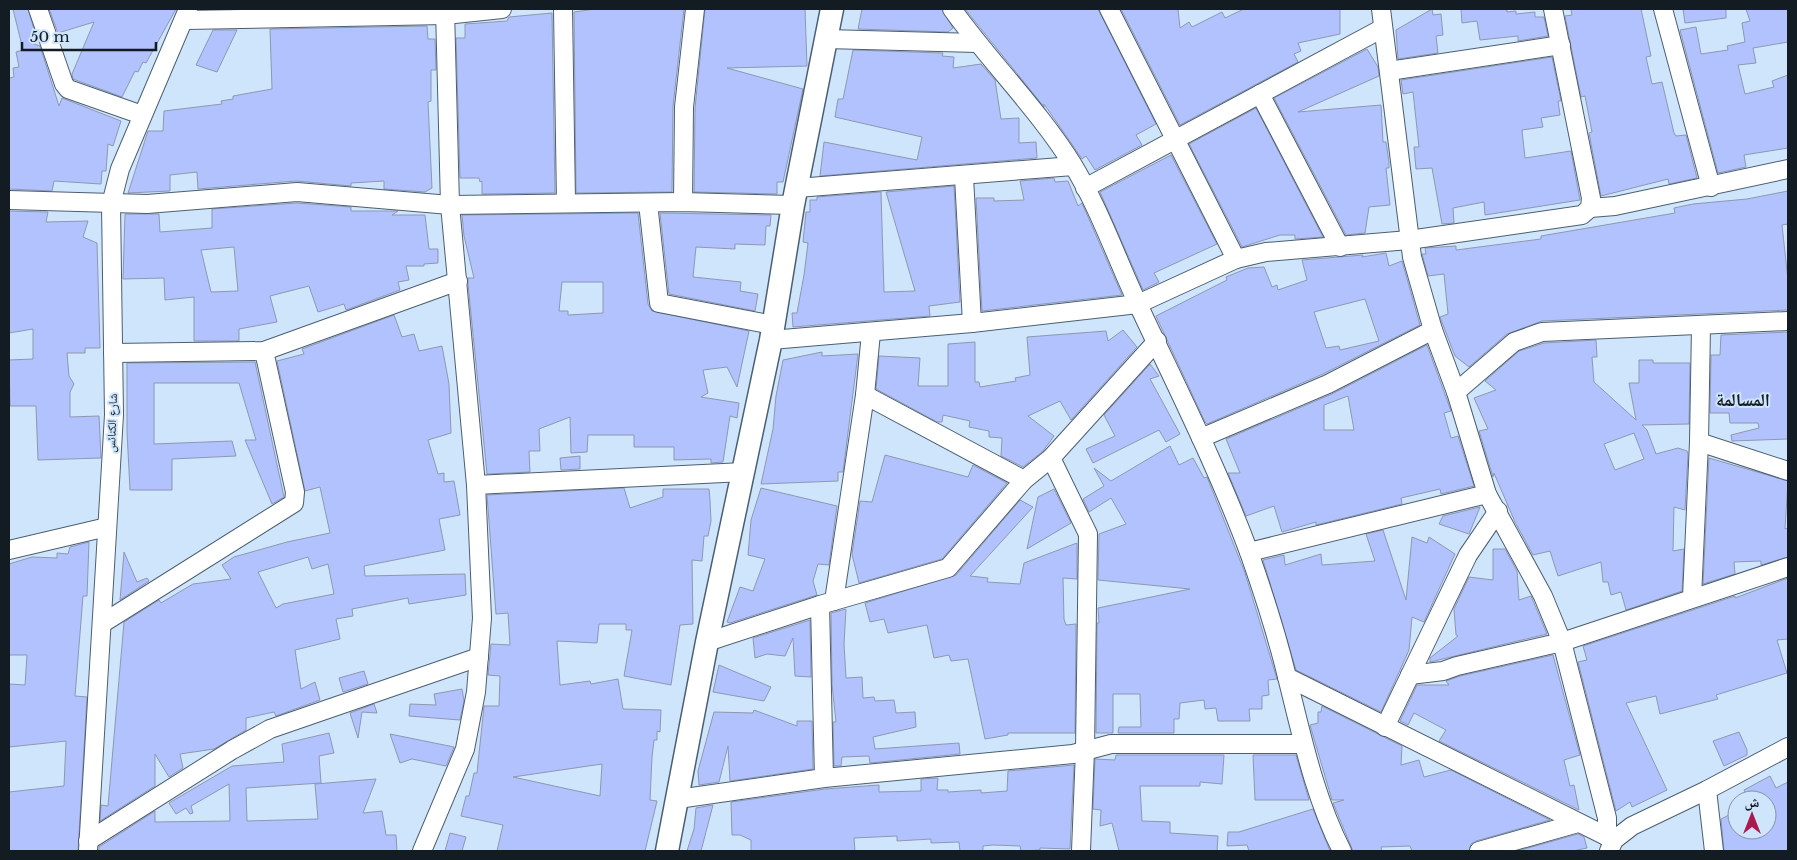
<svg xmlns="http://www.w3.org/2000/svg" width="1797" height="860" viewBox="0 0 1797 860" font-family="'Libre Baskerville','Noto Naskh Arabic',serif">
  <rect width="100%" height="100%" fill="#cfe5fc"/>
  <g fill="#b1c2fe" stroke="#8f97b1" fill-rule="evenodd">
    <path d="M13,9H28L37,39L29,42L40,46L59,106L62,98L121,121L113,146L108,144L106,171H102L101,184L54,181L52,191L9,189V78L14,77L13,68L19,67L16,52L23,50Z"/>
    <path d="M49,9H176L146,63L143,62L138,72L135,71L122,97L73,79L72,74L94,22L58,33Z"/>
    <path d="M595,9H684L673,106L672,192L576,193L574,12Z"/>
    <path d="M705,9H805L807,66L727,68L803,89L783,182H777V194L694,192L695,108Z"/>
    <path d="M862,9H942L953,28L948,32L858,29Z"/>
    <path d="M965,9H1098L1156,124L1136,135L1142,145L1095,170L1086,156L1082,159L1080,156L1044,104V107Z"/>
    <path d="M1121,9H1178L1180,28L1189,22L1192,27L1222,12L1225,18L1244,9H1340V34L1298,43L1301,51L1294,54L1298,62L1180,125Z"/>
    <path d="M1432,9L1433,15L1441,14L1443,35L1436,36L1438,53L1398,59L1396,30Z"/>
    <path d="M1461,9H1502L1507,10V12L1516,11V14L1535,12V17H1544L1548,36L1518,41V36L1480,40L1477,21L1462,23Z"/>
    <path d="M1571,9H1641L1651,56L1646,57L1652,84L1662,82L1674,133L1676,136L1686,135L1697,178L1669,184L1668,179L1601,196L1589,133L1592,132L1585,96L1581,97L1565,16L1572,15Z"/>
    <path d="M1683,9H1726V18L1685,23Z"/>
    <path d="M1746,9H1788V42L1753,48L1756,63L1738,65L1745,94L1774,87L1772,81L1788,75V148L1744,155L1746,167L1718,173L1680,30L1696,27L1701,54L1728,50L1727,46L1745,42L1742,23L1750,21Z"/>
    <path d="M552,13L555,193L482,194V181L480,182L479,178H460L456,38H465V24L507,21L509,17Z"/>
    <path d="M427,26L428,39H435L436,70H431V101L428,102L432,188L425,192L384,189V181L351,183V186L296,181L198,189L197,172L170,175V191L128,193L148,131H163L164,111L222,104L221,101L233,99V96L272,89L270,29Z"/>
    <path d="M213,30H237L217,72L196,65Z"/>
    <path d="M1367,49L1378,67L1379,76L1298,112L1381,105L1383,142H1386L1389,162V168H1386L1390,205L1369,207L1365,233L1346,235L1274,98Z"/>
    <path d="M853,50L943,53L942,56L954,57L953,68L981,64L995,80L1001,119L1019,118V143L1036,142L1037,158L820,176L824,142L917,160L922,137L835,117L838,99H843Z"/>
    <path d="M1552,57L1561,101H1558L1560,115L1541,118L1543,127L1522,130L1525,158L1571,151L1580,200L1485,215L1484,202L1453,208L1454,223L1442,224L1432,168L1416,169L1414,147H1419L1413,92L1403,94L1401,80Z"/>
    <path d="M1256,108L1323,237L1295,239V235H1280L1242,247L1238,239L1189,144Z"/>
    <path d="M1171,155L1217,244L1154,273L1159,282L1143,290L1100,192Z"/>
    <path d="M1054,178L1055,182L1068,181L1078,206L1082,203L1122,295L982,311L976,198H994V201L1024,200L1020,181Z"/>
    <path d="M954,186L960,302L929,306L930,316L793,327L792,313H797L804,275L808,243L803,242L806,212H810V200H817V197L881,192L884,292L915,291L886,192Z"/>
    <path d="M1788,191V224L1782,225L1788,280V310L1542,321L1507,334L1469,367L1455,356L1440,317L1448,314L1444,274L1428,276L1422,254H1426L1425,248L1456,246V250L1541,239V236L1675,213L1674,208L1693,204L1747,199Z"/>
    <path d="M297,203L351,207V211H398L392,215H425L429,249H438V263L424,264V266H406L409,280L398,282L400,290L346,310L344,304L318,312L309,286L270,296L277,322L239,329V341H194V297L165,300L164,278L123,279L125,214H159L160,232L212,228V209ZM234,247L238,291L211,292L201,250Z"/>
    <path d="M9,211L48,212L46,222L88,221L83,237L97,243L100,348H85V353H67L69,376L74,384L70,392V417L99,416L101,458L38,460L36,406H10L9,360L33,359V329L9,333Z"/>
    <path d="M638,213L648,304L652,311L749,331L737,387L727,367L703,370L708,393L701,397L739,403L737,418L730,416L723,462L711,463V459L674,460V447H634V435H588L587,452L571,453L570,417L539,429L540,451H529L530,472L487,474L468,284V278H474L464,236L462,215ZM562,282H603V313L568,315V311H559Z"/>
    <path d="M660,213L771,215L770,226H766L765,245L735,244V249L696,247L693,277L741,282L740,291L758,294L755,311L669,294Z"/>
    <path d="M1386,253L1389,266L1402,261L1420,325L1323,374L1207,424L1205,422L1156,316L1227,280L1226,277L1248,268L1264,267L1272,287L1277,285L1278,290L1307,280L1302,260L1363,255L1362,257ZM1365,299L1379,341L1340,350L1339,346L1326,348L1314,312Z"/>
    <path d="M394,315L402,337L414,334L419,351L442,346L449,384L451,433L428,440L438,474L444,473V482L454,481L460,515L439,519L445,550L364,566L365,576L465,574L466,595L409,604L408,598L352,609L353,616L336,619L340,639L295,650L301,689L315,682L320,700L276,716L274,712L246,718V730L214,749L180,754L183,768L169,777L155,754V786L100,821L101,805L108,806L124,622L159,600L161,603L193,584L231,579L222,565L234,557L287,542L330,533L320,487L305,491L277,361L304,354L302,349ZM308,557L312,569L328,564L334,594L283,604L276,608L258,572Z"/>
    <path d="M1123,330L1137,347L1071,420L1060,401L1028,416L1054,436L1043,451L1023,467L1001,456L1002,438L989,437V431L969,427L970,421L943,415L942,422H937L876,389L879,356L920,358L918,386H948V344L975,342V382H979L980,387L1016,381L1015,378L1030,375L1027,337L1106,331L1108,341Z"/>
    <path d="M1788,332V439L1732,441L1731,435L1759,428L1758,423H1730L1729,413H1710L1711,355H1720L1721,335Z"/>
    <path d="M1596,340L1597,357H1592L1594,382L1636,420L1629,383H1639V360H1653V363H1690L1689,424L1642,425L1647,430L1656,454L1678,448L1687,451L1688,454L1685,510L1674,507L1673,551L1684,549L1682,591L1626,610L1621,592L1611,595L1608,582H1603L1601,562L1558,576L1550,551L1533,555L1515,522L1494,473L1493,477L1479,431L1488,429L1474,398L1496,390L1485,381L1519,351L1544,343ZM1634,433L1644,459L1615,470L1604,444Z"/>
    <path d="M1427,345L1451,411L1444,413L1451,438L1458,436L1474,486L1441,494L1440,489L1401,498L1402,504L1316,525V522L1282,532L1274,506L1246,516L1228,473H1240L1226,439L1332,394ZM1348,396L1354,430H1324V405Z"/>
    <path d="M822,352V356L858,354L843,472H838V481L761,484L773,429L776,396L783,360Z"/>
    <path d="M255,362L284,497L272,504L245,440H256L239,383H154V444L232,441L236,456L172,459V490H130L127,432V363Z"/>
    <path d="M1150,364L1159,376L1150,379L1180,434L1166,442L1159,430L1093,463L1086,449L1115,436L1104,415Z"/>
    <path d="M1170,446L1179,465L1193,458L1204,478L1207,477L1245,573L1277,679L1268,680L1269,695L1262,696V709H1249L1250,721H1218L1216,708L1205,709L1204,700L1180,703L1179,719H1174V733H1118L1119,727H1141L1140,694H1113V733H1096L1097,623H1099L1098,608L1190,589L1098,580L1099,534L1126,524L1111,498L1089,512L1083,499L1104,486L1094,468L1111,481Z"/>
    <path d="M885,455L968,477L973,465L1007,483L942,559L859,583L852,554L860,501L872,502Z"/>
    <path d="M580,456V469L561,470L560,458Z"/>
    <path d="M1709,458L1788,481L1785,529L1788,528V557L1761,565V561L1734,562L1735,574L1703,584Z"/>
    <path d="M624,488L630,508L663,497V489H709L710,500L711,521L708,536H704L702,561L692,560L693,624L680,625L671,685L624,676L632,630H626V624H599L597,643L557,641L560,685L590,681L591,684L618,679L623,709L661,710L660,732L657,731V740H654L652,757L650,800L657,801L645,851H497L503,825L461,816L466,796H469L474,773H477L484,706H499L500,676L488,675L491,644L510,645L508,613L496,614L487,495ZM602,764L600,796L513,777Z"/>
    <path d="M761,488L837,506L829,565L818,564L813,581L817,595L730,623L727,622L740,587L753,591L765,559L748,555L751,520Z"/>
    <path d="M1054,489L1071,523L1027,549L1038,497Z"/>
    <path d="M1020,500L1033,507L970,576L988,578L987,582L1020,584L1024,563L1077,543V579L1063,578L1064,619L1066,625L1076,624L1075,733H1008V735L985,739L968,659L951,661L949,655L934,658L927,625L888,633L884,619L870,622L865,603L956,575Z"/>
    <path d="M1480,507L1469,534L1439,524L1443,516Z"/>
    <path d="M1383,530L1406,600L1412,537L1427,543L1429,537L1455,554L1424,622L1412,617L1409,650L1381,712L1296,670L1263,560L1284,555L1285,565L1321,554L1322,565L1375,561L1366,534Z"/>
    <path d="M89,542L87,596H83L75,696L87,697L78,851H9V792L64,786L66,741L9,747V684L25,685L27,655H9V564L32,557L57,558V553L68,554L70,547Z"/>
    <path d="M1493,549H1505L1517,571L1519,600L1531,596L1547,634L1430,662V658L1458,636L1456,635L1454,609L1469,577L1493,580Z"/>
    <path d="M124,552L137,582L147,578L149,581L120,600Z"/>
    <path d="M1788,578V639L1777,640L1787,673L1716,695L1718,699L1660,714L1656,696L1626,703L1667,790L1632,807L1630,802L1616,811L1578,662L1587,660L1583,646L1735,596V598Z"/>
    <path d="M846,609L844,644L846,678L862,677L863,698L874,697L875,701L894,700L896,713L915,712L916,727L873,737L875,749L959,743L960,754L870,763L869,756L842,757L841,766H834L833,722H836L832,684L831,613Z"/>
    <path d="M810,620L811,677L795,676L793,638L785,656L767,654L755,658L753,638Z"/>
    <path d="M1553,655L1580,755L1564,760L1570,786L1574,785L1579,810L1439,741L1446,730L1414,713L1408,725L1400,721L1417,685H1449L1446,681L1460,676Z"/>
    <path d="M719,665L771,687L764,701L713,692Z"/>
    <path d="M364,671L368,684L343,692L339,678Z"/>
    <path d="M462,689L464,701L460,720L409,716L410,704L436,705L434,694Z"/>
    <path d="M374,704L377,713L362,712L358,738L350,713Z"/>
    <path d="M1322,706L1402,746L1401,765L1419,760L1424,777L1451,770L1550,820L1476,841L1471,844L1469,851H1412L1410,846L1381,847L1382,851H1353L1333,803L1344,800H1332L1310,725L1318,723V712H1321Z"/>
    <path d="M754,710L797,726V721H812L813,769L730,781L728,746L719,782L699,785L698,771L714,712L753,713Z"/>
    <path d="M1739,732L1747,750V755L1724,766L1713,741Z"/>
    <path d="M329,733L334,753L319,756L321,783L246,788L247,821L318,819L315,784L376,779L363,813L382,811L386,835H396L397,851H99V847L155,811V822L230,821L229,784L191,806L193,813L190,814L186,808L176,814L169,803L232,766L284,762L282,744Z"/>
    <path d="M390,734L454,747L446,766L412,759L400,763Z"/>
    <path d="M1116,755H1224L1222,784L1200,782V786H1140L1142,821L1170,822V833L1218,836L1217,851H1119L1112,823L1100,826L1101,810L1093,809L1095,759L1115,760Z"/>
    <path d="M1253,755H1296L1309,800H1255Z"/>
    <path d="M1074,765L1070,849L1040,848V850L1021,851L1020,846L993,845L983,846V851H960L959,842L931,843V839L897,841V836L854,838L855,851H751V840L740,835H732L731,802L825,789L879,785V792L921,791V779L938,778L937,790H948V792L981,790V793L1007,791L1008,771Z"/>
    <path d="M1770,776L1776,788L1788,782V851H1724L1721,819L1737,811V830H1767V800H1749L1744,790Z"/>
    <path d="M713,805L701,851H687L694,829L696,808Z"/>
    <path d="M1313,809L1330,851H1249L1247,845L1227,846L1228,832H1239Z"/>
    <path d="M450,833L466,837L462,851H445Z"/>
    <path d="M1578,834L1584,837L1587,848L1573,851H1517Z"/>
  </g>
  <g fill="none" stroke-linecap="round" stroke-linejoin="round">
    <defs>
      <g id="minor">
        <path d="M38,9L64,84L68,89L142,115"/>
        <path d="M563,9L566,203"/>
        <path d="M952,9C990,62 1038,109 1073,165C1099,208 1116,257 1137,302C1176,386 1218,468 1250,555C1264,595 1277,635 1287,677C1302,736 1314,796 1342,851"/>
        <path d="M1109,9L1236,259"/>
        <path d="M1381,9L1412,257L1433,330L1456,392L1487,494L1543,596L1562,642L1607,818V837"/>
        <path d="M1663,9L1711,187"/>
        <path d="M185,20L445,15L502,9"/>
        <path d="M826,39L977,43"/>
        <path d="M1389,71L1561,45"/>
        <path d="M1260,94L1340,247"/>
        <path d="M964,177L972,323"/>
        <path d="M797,188L1073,166"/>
        <path d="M1085,188L1383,28"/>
        <path d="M9,200L147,204L297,192L450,205L683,202L793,205"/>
        <path d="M683,202L684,107L695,9"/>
        <path d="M648,203L659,303L773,325"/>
        <path d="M1590,208L1615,206L1788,169"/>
        <path d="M771,340L972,323L1138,304L1236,259L1266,252L1409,240L1582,215L1590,208L1591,198L1553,9"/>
        <path d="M113,353L264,351L458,281"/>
        <path d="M1456,392L1514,342L1542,332L1788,321"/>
        <path d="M865,395L1024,480"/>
        <path d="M1201,438L1328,384L1433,330"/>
        <path d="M1699,442L1788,471"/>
        <path d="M1051,458L1088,534L1085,750L1081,851"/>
        <path d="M476,485L744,472"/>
        <path d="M9,550L107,527"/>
        <path d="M1249,552L1487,494"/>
        <path d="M1692,598L1699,442L1701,326"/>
        <path d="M834,601L865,395L871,333"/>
        <path d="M820,605L824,778"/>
        <path d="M103,623L294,503L295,492L264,351"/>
        <path d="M707,642L820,605L948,568L1024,480L1051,458L1157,341"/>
        <path d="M1410,675L1443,671L1457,666L1562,642L1788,567"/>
        <path d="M1287,677L1614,840"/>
        <path d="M1385,727L1468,555L1498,511"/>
        <path d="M1707,790L1714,851"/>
        <path d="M678,799L824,778L1073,754L1111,744H1303"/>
        <path d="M88,841L232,750L270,729L479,657"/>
        <path d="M88,851L114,415L111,204L120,169L188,9"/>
        <path d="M422,851L465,749L476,692L482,618L476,485L450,205L445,9"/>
        <path d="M1479,851L1578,823"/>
        <path d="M1609,851L1614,840L1632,826L1707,790L1788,747"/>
      </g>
      <path id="tertiary" d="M667,851L707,642L771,340L793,205L832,9"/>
    </defs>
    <use href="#minor" stroke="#4b5f72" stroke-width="20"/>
    <use href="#tertiary" stroke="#4b5f72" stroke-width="25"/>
    <use href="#minor" stroke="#fff" stroke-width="18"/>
    <use href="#tertiary" stroke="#fff" stroke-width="22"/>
  </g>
  <g text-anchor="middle" stroke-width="4" stroke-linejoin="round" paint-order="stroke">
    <g font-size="12" fill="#131b23" stroke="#cfe5fc">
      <text transform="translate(112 423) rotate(-88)" y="4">شارع الكنائس</text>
    </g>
    <g font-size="18" font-weight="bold" fill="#131b23" stroke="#cfe5fc">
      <text x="1743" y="406">المسالمة</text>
    </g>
  </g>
  <rect width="1797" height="860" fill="none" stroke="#131b23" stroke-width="20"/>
  <g transform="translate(1752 815)"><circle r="24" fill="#cfe5fc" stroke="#8494a5"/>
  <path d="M0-4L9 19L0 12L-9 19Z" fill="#ab194e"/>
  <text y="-8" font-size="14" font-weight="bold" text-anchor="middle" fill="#131b23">ش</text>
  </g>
  <path d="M22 42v8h134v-8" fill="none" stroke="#131b23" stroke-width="2.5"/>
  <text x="30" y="42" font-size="15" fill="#131b23" stroke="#cfe5fc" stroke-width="4" paint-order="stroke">50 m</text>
</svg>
